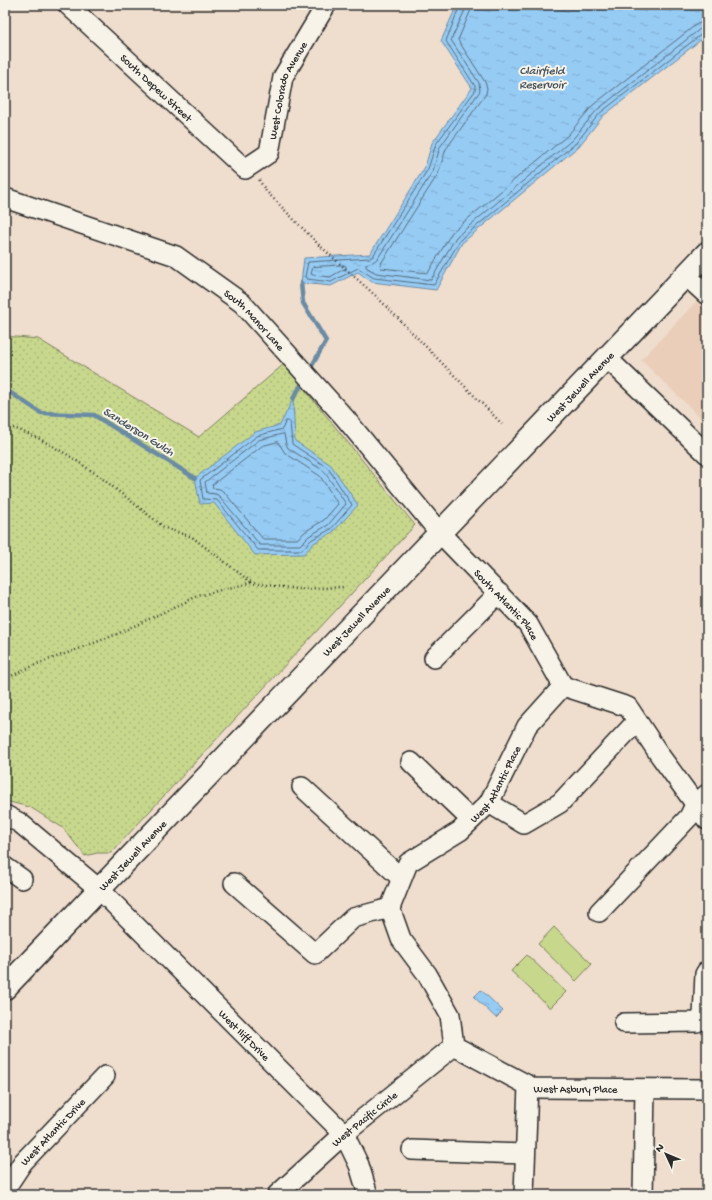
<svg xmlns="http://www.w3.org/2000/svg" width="712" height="1200" viewBox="0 0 712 1200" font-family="'Gochi Hand',sans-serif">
  <defs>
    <pattern id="grass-dots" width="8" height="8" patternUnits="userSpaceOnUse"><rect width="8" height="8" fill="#c7d78c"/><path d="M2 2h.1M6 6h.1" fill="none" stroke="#abb979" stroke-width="1.8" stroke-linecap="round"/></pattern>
    <pattern id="water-ripples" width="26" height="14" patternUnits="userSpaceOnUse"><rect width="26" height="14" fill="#96cbf4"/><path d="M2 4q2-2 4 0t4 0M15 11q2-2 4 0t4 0" fill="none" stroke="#81aed1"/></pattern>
  </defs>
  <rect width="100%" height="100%" fill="#efddcd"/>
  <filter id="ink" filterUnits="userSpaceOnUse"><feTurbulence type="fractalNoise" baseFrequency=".025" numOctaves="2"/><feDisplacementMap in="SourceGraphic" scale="8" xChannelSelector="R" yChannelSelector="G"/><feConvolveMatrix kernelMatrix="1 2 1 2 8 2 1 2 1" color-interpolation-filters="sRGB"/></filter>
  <g filter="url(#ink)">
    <path fill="#eaceba" d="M707,290V424L641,360Z"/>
    <path fill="url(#grass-dots)" stroke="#79815c" d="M5,336L38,339L199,437L284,364L415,525L111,853H97L85,856L63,828L30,807L5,801Z"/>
    <g fill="#c7d78c" stroke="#79815c">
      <path d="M554,927L592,964L576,981L538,944Z"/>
      <path d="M527,955L566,992L550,1008L511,971Z"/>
    </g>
    <g fill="url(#water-ripples)" stroke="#6b8ba4">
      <path d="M457,5H707V35L603,116L579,146L462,243L436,290L372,282L358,272L331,286L301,283L304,258L370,254L425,167L432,143L472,88L441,41Z"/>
      <path d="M293,399L295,441L331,465L358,505L333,532L314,543L304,554L255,555L214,503L200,504L195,478L255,432L280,425Z"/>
      <path d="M481,990L503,1011L496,1018L474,997Z"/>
    </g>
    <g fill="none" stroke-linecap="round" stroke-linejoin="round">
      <g stroke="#566b7b" stroke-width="1">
        <path d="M460,5L446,41L475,86V91L436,144L428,169L373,256L370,258L308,262L305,277L307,279L331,282L358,268L374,278L434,285L460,240L576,143L600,113L703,33L707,32"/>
        <path d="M465,5V10L451,40L479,83L480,91L440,147L433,171L378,258L373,262L366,264V267L376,273L431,280L456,237L572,140L597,110L700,29L707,27"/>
        <path d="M471,5L470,12L458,40L485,82L487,88L486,94L446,149L438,174L380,265L381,268L428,273L452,232L568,135L593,105L697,24L707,21"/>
        <path d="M344,265L346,266V268L330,277L313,275L311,274L313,267Z"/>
        <path d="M286,421H288L290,422L292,444L328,468L352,505L331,529L311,540L302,550H258L217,500L203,499L200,480L257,436L282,429Z"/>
        <path d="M284,434L286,444L288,448L324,471L346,504L328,525L309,536L300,545H260L220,497L216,494L207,493L205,482L259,440Z"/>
        <path d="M278,442L285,453L320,476L338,504L324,520L306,531L297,539H263L225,493L220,489L213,488L212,485L262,446Z"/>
      </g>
      <g stroke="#6b8ba4" stroke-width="4.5">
        <path d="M301,283L303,303L326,341L309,371"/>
        <path d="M5,389L41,413L94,415L195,478"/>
        <path d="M293,399L304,380"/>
      </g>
      <defs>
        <g id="minor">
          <path id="s1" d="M68,5L245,169L269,153L283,77L326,5"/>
          <path id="s2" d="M5,198L176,256L242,303L345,418L439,532L528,624L563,686"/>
          <path d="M685,275L707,295"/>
          <path d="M607,358L707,454"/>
          <path d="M434,658L499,593"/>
          <path d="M411,762L471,820"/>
          <path d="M302,787L401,878"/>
          <path d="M489,803L524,824L560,803L637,721"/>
          <path id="s3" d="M5,815L20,823L99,889L344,1134L359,1165L368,1195"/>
          <path d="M5,867L22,879"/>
          <path d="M234,883L315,954L353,918L390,908"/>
          <path d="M599,912L689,817L695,805L707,794"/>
          <path d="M624,1023L697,1022L703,1016L705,974L707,971"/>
          <path id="s4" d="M454,1046L450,1015L427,974L401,939L390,908L408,863L460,831L489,803L527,726L563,686L628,707L661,757L707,820"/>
          <path id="s5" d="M454,1046L533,1088L707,1089"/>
          <path d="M412,1150L525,1154"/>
          <path id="s6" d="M5,1189L23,1162L105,1076"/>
          <path id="s7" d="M277,1195L344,1134L454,1046"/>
          <path d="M524,1195L528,1085"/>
          <path d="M643,1195L645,1089"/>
        </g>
        <g id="major">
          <path id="s8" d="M5,988L707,253"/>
        </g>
      </defs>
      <use href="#minor" stroke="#2b2b2b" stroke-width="22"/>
      <use href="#major" stroke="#2b2b2b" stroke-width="25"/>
      <g stroke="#2b2b2b" stroke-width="2.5" stroke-dasharray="1 3" stroke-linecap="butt">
        <path d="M259,180L266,191L319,245L377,297L502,424"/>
        <path d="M5,428H14L40,439L68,455L99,476L165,528L192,537L251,582"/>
        <path d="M5,679L37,664L81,648L117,634L198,596L228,588L251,583L297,589L345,587"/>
      </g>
      <use href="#minor" stroke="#f7f3e8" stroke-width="19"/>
      <use href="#major" stroke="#f7f3e8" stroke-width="22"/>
    </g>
  </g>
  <g text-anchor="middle" stroke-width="4" stroke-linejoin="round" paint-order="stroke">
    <g font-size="11" fill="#2b2b2b" stroke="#f7f3e8">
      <text dy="4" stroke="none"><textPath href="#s1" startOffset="121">South Depew Street</textPath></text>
      <text dy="4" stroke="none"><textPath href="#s1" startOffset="336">West Colorado Avenue</textPath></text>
      <text dy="4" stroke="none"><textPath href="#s2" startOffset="282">South Manor Lane</textPath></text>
      <text dy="4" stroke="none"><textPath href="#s8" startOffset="832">West Jewell Avenue</textPath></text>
      <text dy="4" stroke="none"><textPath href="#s2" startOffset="663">South Atlantic Place</textPath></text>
      <text dy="4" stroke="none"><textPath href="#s8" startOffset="508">West Jewell Avenue</textPath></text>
      <text dy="4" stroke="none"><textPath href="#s4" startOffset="324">West Atlantic Place</textPath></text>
      <text dy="4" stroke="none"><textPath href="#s8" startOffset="184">West Jewell Avenue</textPath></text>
      <text dy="4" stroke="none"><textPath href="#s3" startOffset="326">West Iliff Drive</textPath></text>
      <text dy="4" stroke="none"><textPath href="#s5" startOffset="132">West Asbury Place</textPath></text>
      <text dy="4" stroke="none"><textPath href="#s7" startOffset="116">West Pacific Circle</textPath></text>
      <text dy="4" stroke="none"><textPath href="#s6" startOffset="75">West Atlantic Drive</textPath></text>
    </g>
    <g font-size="12" font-style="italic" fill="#46535d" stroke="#f7f3e8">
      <text x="542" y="74">Clairfield<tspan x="542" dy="14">Reservoir</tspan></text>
      <text transform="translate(139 431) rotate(32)" y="4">Sanderson Gulch</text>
    </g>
  </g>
  <rect width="712" height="1200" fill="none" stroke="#f7f3e8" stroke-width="20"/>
  <rect x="10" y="10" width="692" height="1180" fill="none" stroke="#2b2b2b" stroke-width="1.5" filter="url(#ink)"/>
  <g transform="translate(666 1154) rotate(314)" stroke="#f7f3e8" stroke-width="3" paint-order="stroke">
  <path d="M0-3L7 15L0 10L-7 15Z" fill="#2b2b2b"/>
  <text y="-6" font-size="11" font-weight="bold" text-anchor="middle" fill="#2b2b2b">N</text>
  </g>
</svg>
